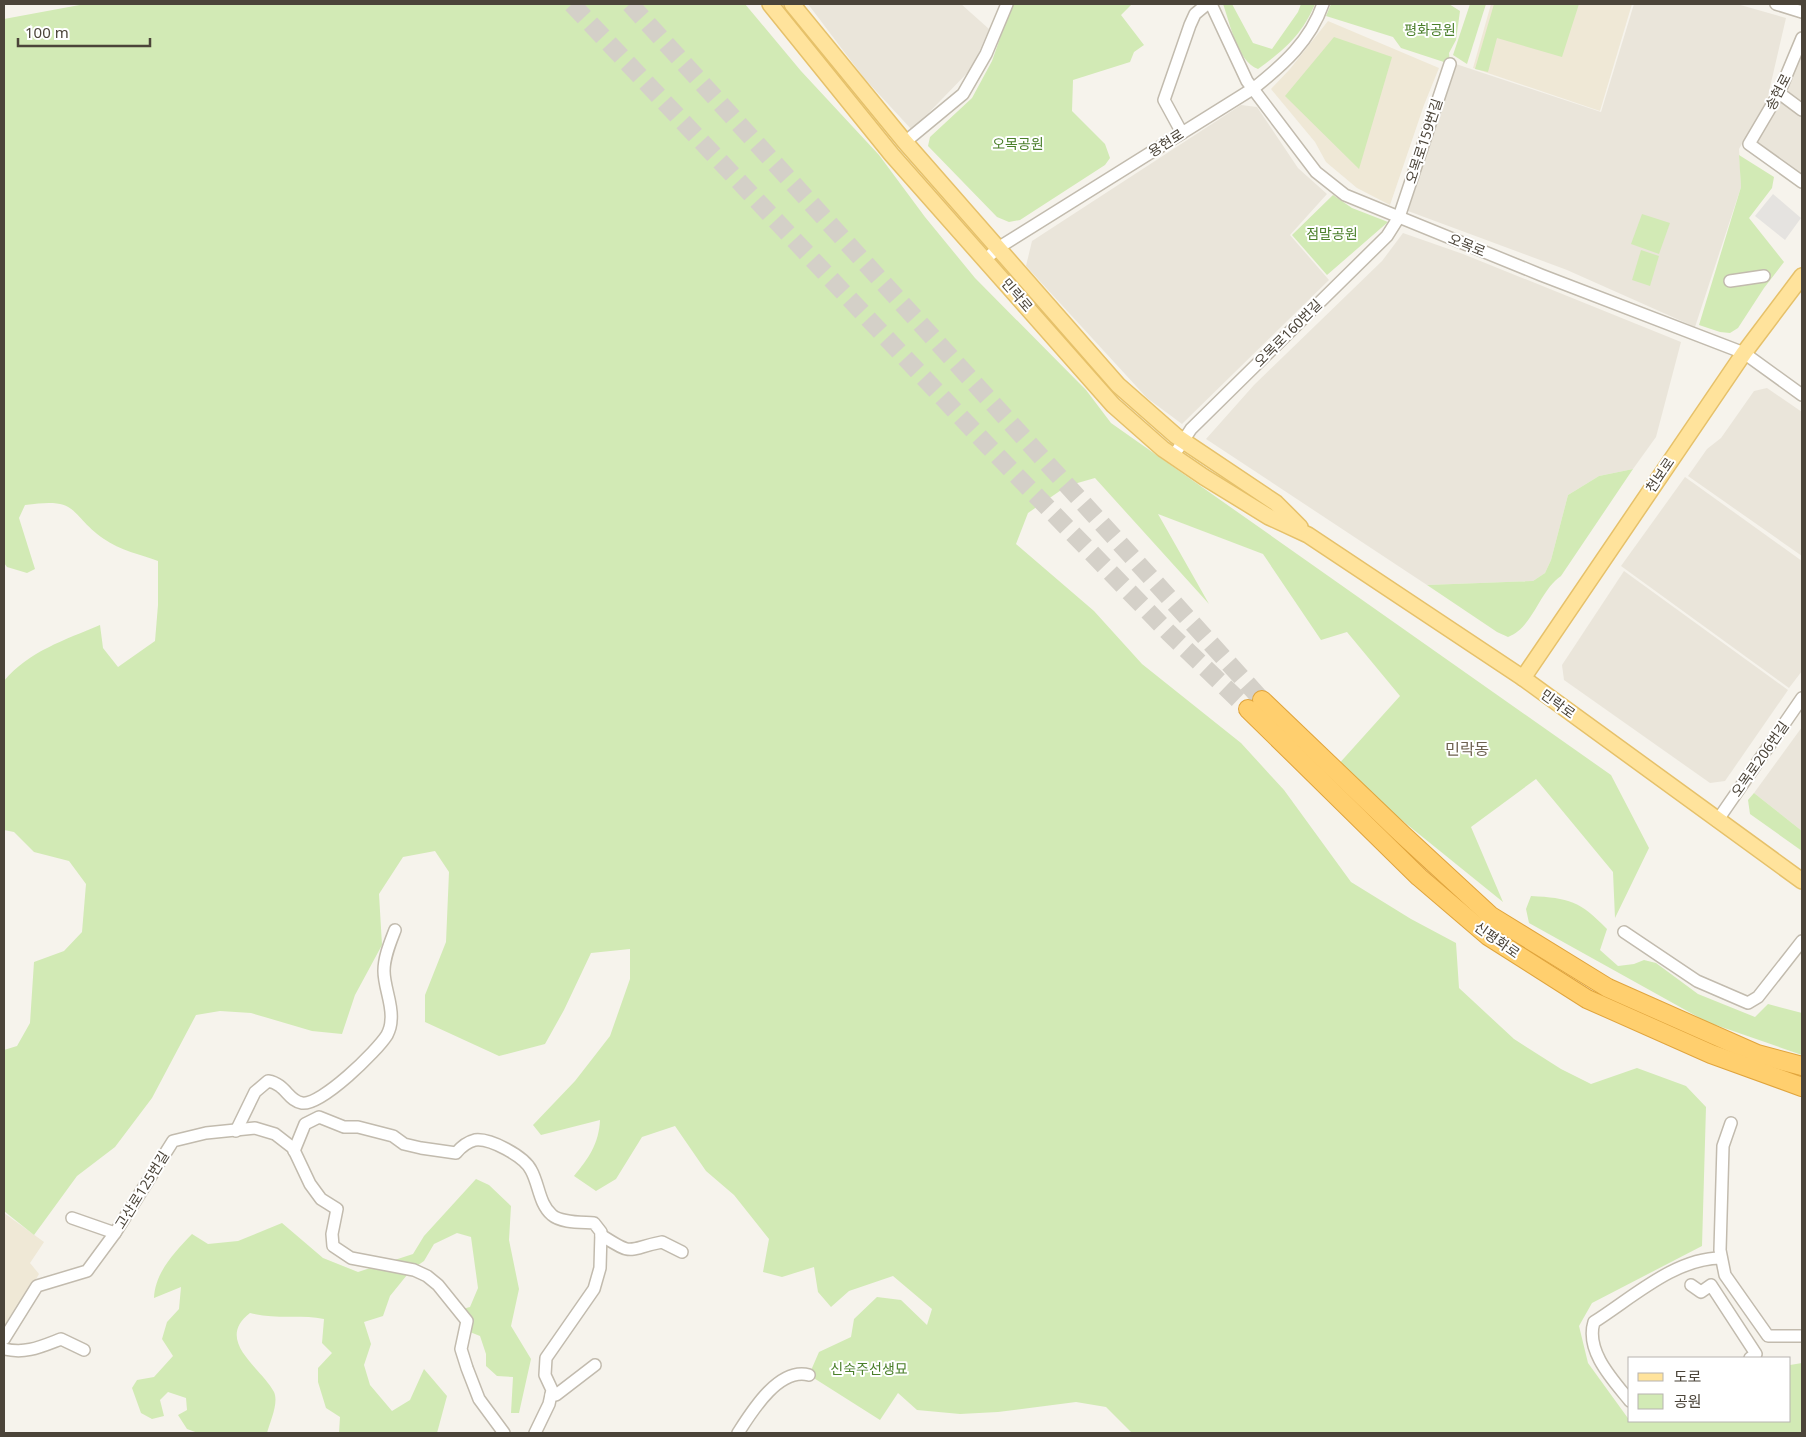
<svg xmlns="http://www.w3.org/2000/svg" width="1806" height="1437" viewBox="0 0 1806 1437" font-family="'Noto Sans','Noto Sans KR',sans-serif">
  <rect width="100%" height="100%" fill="#f6f3ec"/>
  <g fill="#eae5da">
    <path d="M808,4H961L989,29L972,68L912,130L864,78Z"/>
    <path d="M1634,4H1737L1786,18L1767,100L1739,149L1741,187L1695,327L1567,270L1408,211L1456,64L1601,112Z"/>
    <path d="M1802,38V182L1749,144Z"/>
    <path d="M1241,105L1257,107L1298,168L1327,194L1290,235L1329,280L1182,424L1147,398L1026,266L1032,241Z"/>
    <path d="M1403,233L1463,254L1681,342L1656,437L1633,469L1599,476L1568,495L1551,560L1545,573L1533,581L1427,585L1206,439L1254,385L1382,261Z"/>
    <path d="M1767,388L1802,412V556L1688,476L1707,449L1721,438L1754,391Z"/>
    <path d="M1685,477L1802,561V671L1789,688L1621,566Z"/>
    <path d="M1624,571L1788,690L1725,781L1710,783L1564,680L1562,665Z"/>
    <path d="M1802,727V831L1754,793Z"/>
  </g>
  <g fill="#efe8d6">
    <path d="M1491,4H1632L1600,111L1473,68Z"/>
    <path d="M1328,21L1439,68L1424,105L1390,205L1357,188L1326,162L1315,142L1271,89L1290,69Z"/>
    <path d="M4,1213L44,1242L30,1263L39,1274L4,1335Z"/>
  </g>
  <g fill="#d2eab5">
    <path d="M85,4H745L801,71L879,155L925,217L975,278L1086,390L1111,423L1611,775L1649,848L1615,918L1613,872L1536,779L1471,827L1503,902L1336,767L1400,696L1347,632L1321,640L1263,554L1158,514L1209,604L1095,478L1067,486L1028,513L1016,544L1094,611L1142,664L1241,743L1284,790L1351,882L1411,919L1456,943L1459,988L1514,1039L1561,1069L1591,1084L1637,1068L1686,1086L1706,1107L1702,1246L1592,1303L1579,1326L1588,1363L1630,1421H1790V1365L1802,1363V1433H1132L1106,1407L1076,1402L998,1412L960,1414L917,1410L898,1393L880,1420L809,1375L819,1352L851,1337L854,1319L877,1297L901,1300L927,1325L932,1309L893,1276L849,1291L831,1307L818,1292L814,1267L782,1277L763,1272L769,1239L734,1195L706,1171L675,1126L642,1137L616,1179L596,1191L574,1176C588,1159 599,1144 600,1120L541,1135L533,1125L575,1081L610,1036L630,979V949L591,953L564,1010L545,1044L499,1056L425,1022V995L446,942L449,872L435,851L403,857L379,894L382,945L355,995L342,1034L312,1031L251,1013L220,1011L196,1015L152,1098L115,1147L77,1176L34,1235L4,1211V1050L17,1046L30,1023L34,962L64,951L82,932L86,884L69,861L34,852L14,832L4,830V681C29,651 65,640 100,625L103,648L118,667L155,641L158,605V561C142,555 119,550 104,539C67,513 81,497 25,505L19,518L35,569L27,573L7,567L4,563V19Z"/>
    <path d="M1012,4H1132L1121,15L1144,45L1134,52L1130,62L1073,80L1072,111L1105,144L1110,158L1105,165L1020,220L1009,222L997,217L928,146L930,137L972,98L992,61Z"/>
    <path d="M1223,4H1232L1253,43L1272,49L1298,12L1301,4H1315C1302,35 1284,50 1258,69C1237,61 1230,23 1223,4Z"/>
    <path d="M1331,4H1449L1460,11L1456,40L1449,53L1450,64L1401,48L1393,37L1326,16Z"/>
    <path d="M1470,4H1486L1467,64L1453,55Z"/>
    <path d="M1494,4H1579L1562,57L1497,38L1488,72L1475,69Z"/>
    <path d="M1334,37L1392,57L1359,169L1285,96Z"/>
    <path d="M1739,155L1774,177L1772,188L1749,218L1784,262L1764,288L1738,328L1730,333L1720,332L1699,325L1741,187Z"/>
    <path d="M1333,195L1352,208L1388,222L1327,275L1292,235Z"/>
    <path d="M1642,214L1670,223L1659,254L1631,244Z"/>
    <path d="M1641,250L1659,256L1650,286L1632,280Z"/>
    <path d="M1633,469L1561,576C1539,591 1533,628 1508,637L1497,632L1427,585L1533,581L1545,573L1551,560L1568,495L1599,476Z"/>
    <path d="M1754,793L1802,831V851L1750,814L1748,800Z"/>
    <path d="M1531,896C1569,898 1580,901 1607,929L1600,950L1618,966L1634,964L1644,960L1656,963L1698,994L1755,1017L1768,1004L1802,1013V1055L1707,1022L1529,923L1526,909Z"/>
    <path d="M476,1179L489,1185L511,1206L509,1240L519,1289L511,1326L531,1359L519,1413H511L513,1377L497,1376L486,1366V1354L480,1336L470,1332L455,1311L470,1307L478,1288L471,1237L457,1233L434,1244L424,1261L411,1270L390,1296L383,1316L364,1322L371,1344L364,1365L370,1385L392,1411L410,1400L424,1369L447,1396L437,1433H339L340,1417L326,1408L318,1382V1368L332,1353L322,1343L324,1319C299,1314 277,1320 250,1313C214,1341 261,1367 274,1392C279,1403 270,1422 267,1433H198L187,1429L178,1415L187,1410L186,1398L168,1392L160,1400L164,1416L152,1419L141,1413L132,1388L137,1380L154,1377L173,1356L162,1339L167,1322L179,1309L181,1287L154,1298C155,1272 175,1252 192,1234L208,1244L238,1241L282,1223L323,1258L358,1272L413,1254L424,1236Z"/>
  </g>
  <path fill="#e5e3e0" d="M1773,194L1801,218L1785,240L1755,216Z"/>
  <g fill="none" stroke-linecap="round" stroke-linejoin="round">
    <g stroke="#d4d0c8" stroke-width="18" stroke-dasharray="18 9" stroke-linecap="butt">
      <path d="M572,4L989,447L1169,633L1248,709"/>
      <path d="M630,4L1262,700"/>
    </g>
    <defs>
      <g id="minor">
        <path d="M1211,4L1247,81L1316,172L1345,195L1541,275L1744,353L1802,395"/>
        <path d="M1776,4L1802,12"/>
        <path d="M1802,38L1779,93L1749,144L1802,182"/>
        <path d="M1779,93L1802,110"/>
        <path d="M1182,133L1164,100L1190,25L1195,14L1207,4"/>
        <path d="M905,142L963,94L986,54L1007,4"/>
        <path d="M986,259L998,248L1254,88C1284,64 1310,41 1323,4"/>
        <path d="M1730,281L1764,276"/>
        <path d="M1178,449L1191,429L1387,236L1399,217L1450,64"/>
        <path d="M1717,821L1802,698"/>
        <path d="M1624,932L1697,981L1748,1003L1758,997L1802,941"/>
        <path d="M1731,1123L1723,1146L1720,1250L1725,1275L1768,1336H1802"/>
        <path d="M236,1131L255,1092L268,1081C286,1084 288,1101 302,1103C321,1106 377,1051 387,1035C389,1031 391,1024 391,1020C393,1005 384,987 384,971C384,957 390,943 395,930"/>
        <path d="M294,1151L305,1124L319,1117L344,1127H358L393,1136L404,1144L421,1148L456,1153C461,1147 467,1142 475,1140C490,1138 524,1156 531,1170C539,1184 539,1204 552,1215C561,1223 582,1222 594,1223L601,1232L600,1268L594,1289L546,1358L545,1375L552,1390L549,1404L535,1433"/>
        <path d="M72,1218L115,1233"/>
        <path d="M601,1235C635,1257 626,1249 662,1242L682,1252"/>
        <path d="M1691,1285L1701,1292L1711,1285L1756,1354L1750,1358"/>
        <path d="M4,1339L37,1286L87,1271L115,1233L173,1141L206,1133L255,1128L275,1134L293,1148L310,1184L321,1199L337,1209L332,1234L333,1246L351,1258L414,1270L427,1276L438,1285L467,1321L461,1349L467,1368L479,1399L504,1433"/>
        <path d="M4,1349C26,1354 40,1347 61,1339L84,1350"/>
        <path d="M551,1395H556L595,1365"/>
        <path d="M1630,1401C1613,1380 1585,1351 1594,1322C1632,1298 1675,1258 1721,1258"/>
        <path d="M738,1433C752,1411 779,1367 809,1375"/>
      </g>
      <g id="major">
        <path d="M770,4L892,155L1113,405L1163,449L1204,477L1269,517L1308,535L1523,678L1802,881"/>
        <path d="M792,4L905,142L1118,385L1176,436L1276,503L1300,527"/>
        <path d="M1523,678L1744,353L1802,276"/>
      </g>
      <g id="highway">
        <path d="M1262,700L1402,834L1491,916L1608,988L1757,1054L1802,1066"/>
        <path d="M1248,709L1419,877L1488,936L1587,999L1711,1054L1802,1087"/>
      </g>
    </defs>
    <use href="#minor" stroke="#c2bbae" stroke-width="14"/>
    <use href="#major" stroke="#e6c16a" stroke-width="18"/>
    <use href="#highway" stroke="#e0a43c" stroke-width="20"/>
    <use href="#minor" stroke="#fff" stroke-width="11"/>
    <use href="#major" stroke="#ffe39c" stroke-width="15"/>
    <use href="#highway" stroke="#ffcf6e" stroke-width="18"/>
  </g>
  <g text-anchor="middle" stroke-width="4" stroke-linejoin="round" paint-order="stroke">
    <g font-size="14" fill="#4a7f2a" stroke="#fff">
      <text x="1430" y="35">평화공원</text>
      <text x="1018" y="149">오목공원</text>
      <text x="1332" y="239">점말공원</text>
      <text x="869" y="1374">신숙주선생묘</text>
    </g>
    <g font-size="14" fill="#4b4439" stroke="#fff">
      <text transform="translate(1778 92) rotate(-63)" y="5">송현로</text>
      <text transform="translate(1424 141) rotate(-72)" y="5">오목로159번길</text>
      <text transform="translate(1166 143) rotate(-32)" y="5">용현로</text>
      <text transform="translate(1467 245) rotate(22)" y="5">오목로</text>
      <text transform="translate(1017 295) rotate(49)" y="5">민락로</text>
      <text transform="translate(1288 333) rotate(-45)" y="5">오목로160번길</text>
      <text transform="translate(1660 475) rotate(-56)" y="5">천보로</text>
      <text transform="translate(1558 704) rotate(36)" y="5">민락로</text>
      <text transform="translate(1760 759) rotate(-55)" y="5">오목로206번길</text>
      <text transform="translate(1497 940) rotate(35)" y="5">신평화로</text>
      <text transform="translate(142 1190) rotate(-58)" y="5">고산로125번길</text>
    </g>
    <g font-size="16" fill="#6e6250" stroke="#fff">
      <text x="1467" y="755">민락동</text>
    </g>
  </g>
  <rect width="1806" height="1437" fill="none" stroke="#4b4439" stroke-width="10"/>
  <rect x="1628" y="1357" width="162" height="65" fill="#ffffff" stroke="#b7b4b0"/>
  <rect x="1638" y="1373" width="25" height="8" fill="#ffe39c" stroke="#b7b4b0"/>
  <text x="1674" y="1382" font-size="15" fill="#4b4439">도로</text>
  <rect x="1638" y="1394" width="25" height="15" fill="#d2eab5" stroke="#b7b4b0"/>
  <text x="1674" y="1407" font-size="15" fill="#4b4439">공원</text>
  <path d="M18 38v8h132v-8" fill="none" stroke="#4b4439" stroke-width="2.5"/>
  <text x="25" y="38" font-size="15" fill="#4b4439" stroke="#ffffff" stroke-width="4" paint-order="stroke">100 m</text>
</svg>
